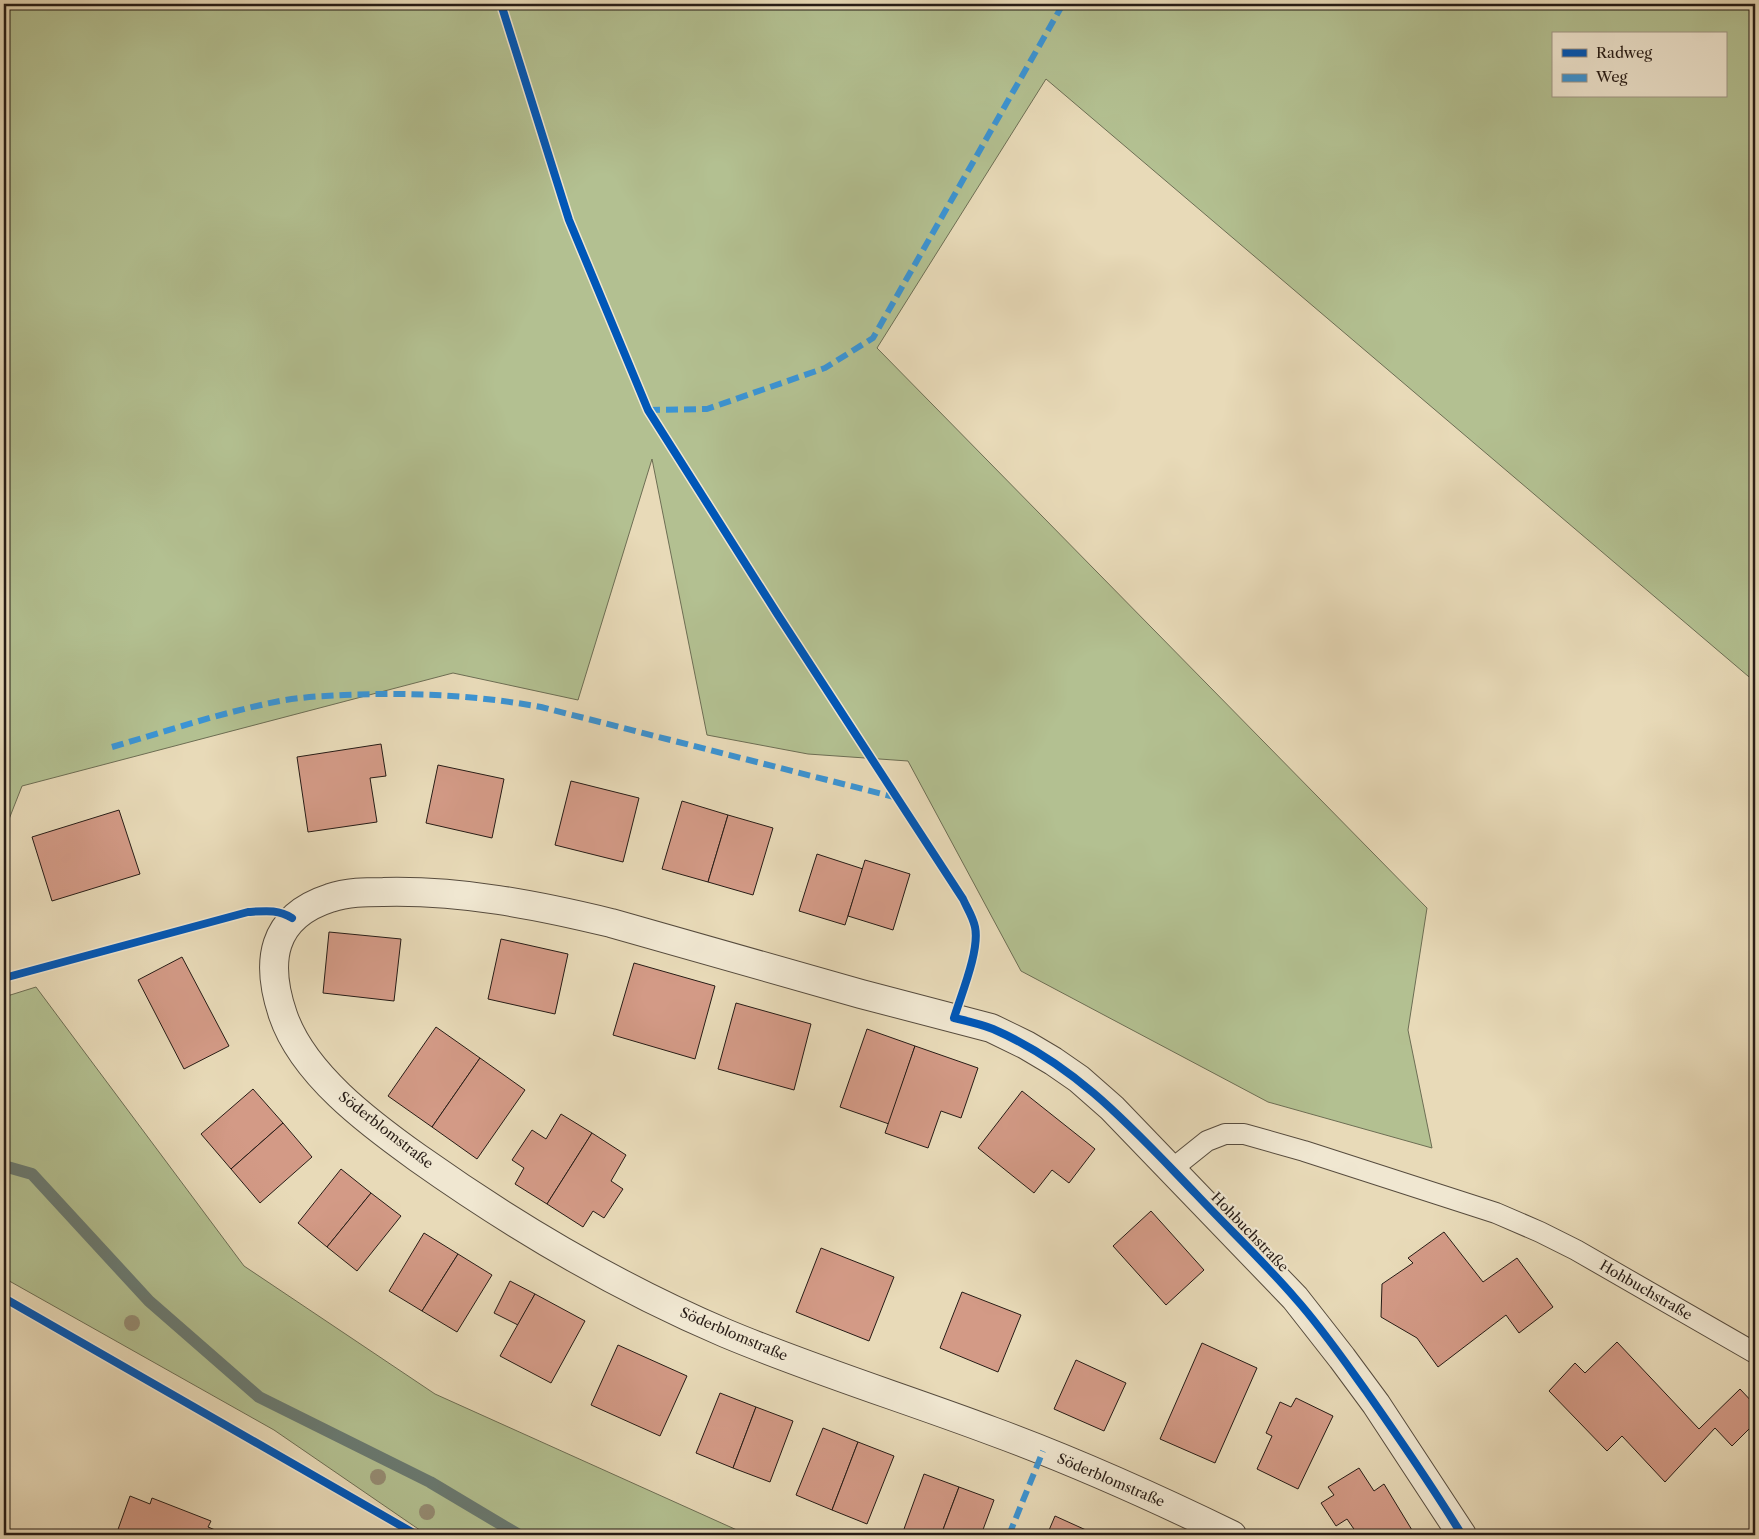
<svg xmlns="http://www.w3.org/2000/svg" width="1759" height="1539" viewBox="0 0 1759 1539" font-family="'Libre Caslon Text',serif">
  <rect width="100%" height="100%" fill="#e8dab8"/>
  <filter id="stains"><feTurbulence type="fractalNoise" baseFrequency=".004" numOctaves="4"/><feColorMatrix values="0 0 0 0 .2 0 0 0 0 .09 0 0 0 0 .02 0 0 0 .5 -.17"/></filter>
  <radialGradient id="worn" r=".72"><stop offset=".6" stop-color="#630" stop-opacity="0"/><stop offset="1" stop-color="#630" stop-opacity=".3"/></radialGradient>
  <g fill="#b3c091" stroke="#6d6e54" fill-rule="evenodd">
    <path d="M4,4H1755V682L1046,79L877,348L1427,908L1408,1030L1432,1148L1268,1102L1021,971L908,761L808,754L707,735L652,459L578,700L453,673L22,786L4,832ZM1553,34H1725V96H1553Z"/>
    <path d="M36,987L244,1266L435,1394L748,1535H427L274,1430L4,1278V997Z"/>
  </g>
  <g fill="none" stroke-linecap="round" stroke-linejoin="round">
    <path stroke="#6a7b73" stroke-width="12" d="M4,1166L32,1174L149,1301L259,1397L430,1482L519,1535"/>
  </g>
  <g fill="#d39a86" stroke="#271c16">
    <path d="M381,744L386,776L370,778L377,822L308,832L297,757Z"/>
    <path d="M438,765L504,779L492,838L426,823Z"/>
    <path d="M571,781L639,798L623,862L555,845Z"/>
    <path d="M682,801L728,815L708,882L662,869Z"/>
    <path d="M119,810L140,874L52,901L32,837Z"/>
    <path d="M728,815L773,828L753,895L708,882Z"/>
    <path d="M817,854L863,869L845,925L799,911Z"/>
    <path d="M865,860L910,874L893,930L848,916Z"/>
    <path d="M329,932L401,939L394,1001L323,993Z"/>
    <path d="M501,939L568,954L555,1014L488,999Z"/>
    <path d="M182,957L229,1046L184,1069L138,980Z"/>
    <path d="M634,963L715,986L695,1059L613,1035Z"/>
    <path d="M736,1003L811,1024L794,1090L718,1069Z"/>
    <path d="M436,1027L480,1058L432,1127L388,1096Z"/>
    <path d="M867,1029L915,1046L889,1124L840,1107Z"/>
    <path d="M915,1046L978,1068L961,1118L941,1111L928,1148L885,1133Z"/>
    <path d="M480,1058L525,1090L477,1159L432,1127Z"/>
    <path d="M253,1089L283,1123L231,1169L201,1134Z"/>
    <path d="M1022,1091L1095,1149L1069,1183L1052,1170L1034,1193L978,1148Z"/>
    <path d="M561,1114L592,1133L547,1204L515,1184L524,1168L512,1160L532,1130L546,1139Z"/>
    <path d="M283,1123L312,1157L260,1203L231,1169Z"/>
    <path d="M592,1133L626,1155L611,1181L623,1189L604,1218L593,1211L583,1227L547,1204Z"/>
    <path d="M341,1169L371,1193L327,1247L298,1223Z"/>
    <path d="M371,1193L401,1216L357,1271L327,1247Z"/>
    <path d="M1151,1211L1204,1270L1166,1305L1113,1246Z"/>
    <path d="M1444,1232L1483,1282L1517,1258L1553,1307L1519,1333L1506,1315L1438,1367L1417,1338L1381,1317L1382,1284L1413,1263L1408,1258Z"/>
    <path d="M424,1233L458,1254L422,1311L389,1291Z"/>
    <path d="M821,1248L894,1277L869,1341L796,1312Z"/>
    <path d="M458,1254L492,1275L457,1332L422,1311Z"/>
    <path d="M510,1281L535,1294L518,1325L494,1313Z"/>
    <path d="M962,1292L1021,1315L998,1372L940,1348Z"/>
    <path d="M535,1294L585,1321L551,1383L500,1356Z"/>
    <path d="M1617,1342L1699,1429L1740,1389L1755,1405V1423L1732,1446L1715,1428L1665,1482L1622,1436L1607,1451L1549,1391L1575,1363L1585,1373Z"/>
    <path d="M1202,1343L1257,1368L1215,1463L1160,1439Z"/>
    <path d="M618,1345L687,1376L660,1436L591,1405Z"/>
    <path d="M1076,1360L1126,1383L1104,1431L1054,1409Z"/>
    <path d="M720,1393L756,1407L733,1468L696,1453Z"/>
    <path d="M1296,1398L1333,1416L1298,1489L1257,1469L1272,1436L1266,1433L1280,1402L1291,1407Z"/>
    <path d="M756,1407L793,1421L770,1482L733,1468Z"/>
    <path d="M823,1428L858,1442L832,1510L796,1495Z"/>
    <path d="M858,1442L894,1456L867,1524L832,1510Z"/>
    <path d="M1359,1468L1374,1491L1384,1484L1415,1535H1358L1347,1519L1336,1526L1321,1503L1334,1495L1328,1487Z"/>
    <path d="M924,1474L959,1487L941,1535H920L904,1529Z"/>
    <path d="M959,1487L994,1500L981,1535H941Z"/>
    <path d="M130,1496L150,1504L152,1498L211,1521L208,1527L227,1535H116Z"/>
    <path d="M1055,1516L1097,1535H1047Z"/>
  </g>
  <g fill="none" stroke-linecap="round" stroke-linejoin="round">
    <defs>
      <path id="lane" d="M1172,1169L1207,1141L1225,1134H1244L1304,1151L1496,1213L1540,1232L1576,1250L1755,1353"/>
      <path id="street" d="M1232,1535C1154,1497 1074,1461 992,1431C904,1398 813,1370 725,1333C617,1287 514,1226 418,1158C369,1123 303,1074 283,1015C265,962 271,917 330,898C347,892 366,892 383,892C461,890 537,905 611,923L861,994L991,1028L1026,1045L1053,1061L1079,1079L1112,1108L1295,1298L1342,1358L1376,1404L1462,1535"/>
    </defs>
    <use href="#lane" stroke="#574c3e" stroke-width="22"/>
    <use href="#street" stroke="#574c3e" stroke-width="30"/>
    <use href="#lane" stroke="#f0e7d1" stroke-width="20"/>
    <use href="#street" stroke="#f0e7d1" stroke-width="28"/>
    <g stroke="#3b94d4" stroke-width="6" stroke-dasharray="12 6" stroke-linecap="butt">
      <path d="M648,410L707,409L825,368L873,338L1063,4"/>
      <path d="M112,747C167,731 223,712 280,701C301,697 323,696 344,695C411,692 475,695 541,707L898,798"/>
      <path d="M1009,1535L1043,1451"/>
    </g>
    <defs>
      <g id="cycleway">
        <path d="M501,4L569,220L648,410L778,615L963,899C967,908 973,917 975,927C980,950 961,995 954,1018C967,1021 981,1024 993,1029C1078,1066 1134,1130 1196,1194C1229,1229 1264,1262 1295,1298C1321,1327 1343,1359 1366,1391C1399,1438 1432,1486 1462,1535"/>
        <path d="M4,978L248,912C265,911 278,909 292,918"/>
        <path d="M4,1298L417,1535"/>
      </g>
    </defs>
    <use href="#cycleway" stroke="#f0e7d1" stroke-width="11"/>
    <use href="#cycleway" stroke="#0057b8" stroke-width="8"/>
  </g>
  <g fill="#958c73">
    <circle cx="132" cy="1323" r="8"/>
    <circle cx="378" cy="1477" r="8"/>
    <circle cx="427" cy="1512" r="8"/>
  </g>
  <g text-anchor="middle" stroke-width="4.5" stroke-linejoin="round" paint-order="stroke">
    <g font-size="14" fill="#271c16" stroke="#f0e7d1">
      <text transform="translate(386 1130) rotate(38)" y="5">Söderblomstraße</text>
      <text transform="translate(1250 1232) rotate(46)" y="5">Hohbuchstraße</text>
      <text transform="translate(1646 1290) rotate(30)" y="5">Hohbuchstraße</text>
      <text transform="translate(734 1334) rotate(23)" y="5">Söderblomstraße</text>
      <text transform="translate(1111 1480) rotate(23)" y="5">Söderblomstraße</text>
    </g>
  </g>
  <rect width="1759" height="1539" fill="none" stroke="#e8dab8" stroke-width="20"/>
  <rect x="5" y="5" width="1749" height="1529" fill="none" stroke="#271c16" stroke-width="2.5"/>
  <rect x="10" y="10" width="1739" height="1519" fill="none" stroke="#271c16"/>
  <rect x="1552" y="32" width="175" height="65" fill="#f0e7d1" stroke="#a09686"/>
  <rect x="1562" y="49" width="25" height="8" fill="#0057b8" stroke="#a09686"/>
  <text x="1596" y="58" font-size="15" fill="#271c16">Radweg</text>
  <rect x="1562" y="74" width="25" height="8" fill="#3b94d4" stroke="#a09686"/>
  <text x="1596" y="82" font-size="15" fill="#271c16">Weg</text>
  <rect width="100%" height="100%" filter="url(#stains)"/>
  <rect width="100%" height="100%" fill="url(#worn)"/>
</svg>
